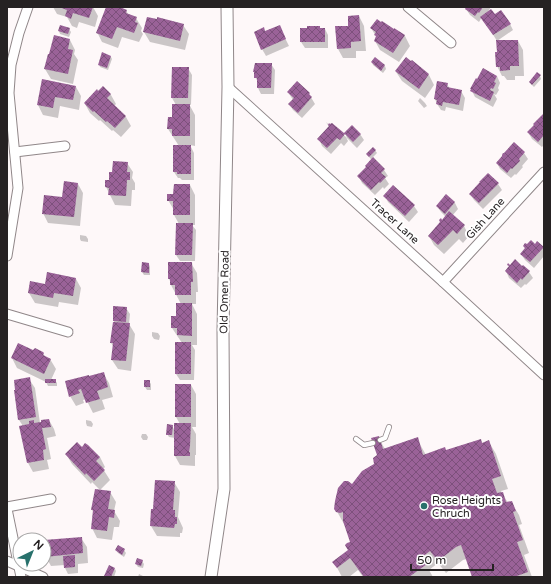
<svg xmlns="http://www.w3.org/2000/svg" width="551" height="584" viewBox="0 0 551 584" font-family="'Varela Round',sans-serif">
  <defs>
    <pattern id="building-cross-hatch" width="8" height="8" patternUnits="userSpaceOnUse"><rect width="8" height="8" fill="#9a6298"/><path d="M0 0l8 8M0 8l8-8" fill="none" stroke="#7d507c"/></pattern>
  </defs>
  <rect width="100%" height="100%" fill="#fef8f9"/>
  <g fill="#0003">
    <path d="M53,7H93L98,16L95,27L79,22L77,28L72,26L67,17L57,14Z"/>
    <path d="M107,7H117L126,11L129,15L136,18L142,28L141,31L143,34L139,42L122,37L118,48L102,42L97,32Z"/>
    <path d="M467,7H491L487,13L510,24L513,30L497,41L482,17L479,22L470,15L466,9Z"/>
    <path d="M359,16L364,26L366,51H356V58H343L338,49L349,27Z"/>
    <path d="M158,21L183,25L189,34L185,50L150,42L144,32Z"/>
    <path d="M279,26L289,46L266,56L262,49L265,32Z"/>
    <path d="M371,28L394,30L395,29L405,36L410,46L399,62L380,50L375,41L377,38Z"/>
    <path d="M69,29L71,32L69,37L60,34L59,31Z"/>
    <path d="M320,29H325L328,35V48H305L301,42Z"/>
    <path d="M70,40L75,50L74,54L78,60L73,84L51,79L45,69Z"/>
    <path d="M518,41L523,50L524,76H515V80H507L504,76H502L497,66Z"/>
    <path d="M111,57L112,59L108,70L100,67L99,64Z"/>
    <path d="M375,58L385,66L386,69L383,73L373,65L372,62Z"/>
    <path d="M412,61L429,75L434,85L425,98L402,81L396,72Z"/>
    <path d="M271,64L275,70L274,94H261L258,88V82L255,77Z"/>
    <path d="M188,68L192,75L191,105L189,104L195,115V146L190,145L194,153V180H182L180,178H178L174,172L179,146L168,129L173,118L176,105L172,98Z"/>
    <path d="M497,76L500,83L498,88L499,90L496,95L494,94L497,99L493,107L475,97L472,91Z"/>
    <path d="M540,76L541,79L534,87L532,85Z"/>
    <path d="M297,82L309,94L315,104L302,118L293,110L289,104L293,100L288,92Z"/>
    <path d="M447,84L450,89L461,91L465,98L463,111L446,107L445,111L441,110L437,104L435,99Z"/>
    <path d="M76,87L81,96L79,110L60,106L58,118L43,115L38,105Z"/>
    <path d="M103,87L111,95L116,104L114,106L126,117L131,126L121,137L113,130L112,131L100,120L99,121L90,113L85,104Z"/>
    <path d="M420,98L425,103L427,106L424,108L418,101Z"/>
    <path d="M544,114V145L542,147L532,139L528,132Z"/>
    <path d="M326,122L330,126L332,124L347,138L345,133L360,134L364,140L357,148L346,137L348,141L344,146L341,143L331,154L322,146L319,139L329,127Z"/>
    <path d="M514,144L524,153L528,159L522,166L523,167L516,175L515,174L511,178L500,169L497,163Z"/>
    <path d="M375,150L377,153L372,158L384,170L388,176L385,178L389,184L384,189L383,187L375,195L362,183L359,177L372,160L367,155Z"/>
    <path d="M127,163L133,172L132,178L135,183V190H132L131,206L115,205L106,187V181H109L113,173Z"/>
    <path d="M78,184L83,193L80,226L48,223L43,213L63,199Z"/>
    <path d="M498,184L502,190L483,209L474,200L470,194Z"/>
    <path d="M190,185L195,195V225H192L196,230L195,261H180L176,255L179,224L174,215V210L168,200Z"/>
    <path d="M385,196L414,206L418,212L409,222L388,202Z"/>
    <path d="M446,196L455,203L458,209L452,216L464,226L469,236L463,243L459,239L444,254L434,245L429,236L446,217L441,212L437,206Z"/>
    <path d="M80,235L86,236L88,239V242L81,241L80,239Z"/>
    <path d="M524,246L543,248L544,250V256L534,268L525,260L521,254L525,249Z"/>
    <path d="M169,263H191L197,273L198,292H196V304H192L197,314V345H192L195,350L194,380H180L176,374L182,343L172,328L181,304L171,285V283L169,279Z"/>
    <path d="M149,264L150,267V275H144L142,272Z"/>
    <path d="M508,265L529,272L533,278L526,285L525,284L521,288L509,278L506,271L510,267Z"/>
    <path d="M76,279L81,288L78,305L59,302L58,307L35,303L29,293L46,285Z"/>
    <path d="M126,308L130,314L129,324L135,334L131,371L118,369L112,360L114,347L111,343L114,322V321Z"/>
    <path d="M152,332L158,333L160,336L159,340L154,339L152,336Z"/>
    <path d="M34,352L43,353L45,357L50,359L56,369L51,380H55L57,383V386H48L46,382L17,368L12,358Z"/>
    <path d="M103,373L109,383L113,397L102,400L105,409L93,413L86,399L83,400L84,403L76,406L70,396L89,377Z"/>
    <path d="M29,379L35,388L40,423L49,420L54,429L56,436L47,438L51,459L47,460L49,469L33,472L28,463L23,426L19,420L17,391Z"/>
    <path d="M149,381L151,384V390H147L145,387Z"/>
    <path d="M176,385H191L196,394V427H192L196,434V455H195V466L180,465L175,456V438L169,437L167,434L172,426L175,431L180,424L176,417Z"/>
    <path d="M86,420L91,421L93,424L92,427L87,426L86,423Z"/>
    <path d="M142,434H146L148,437L147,440H143L141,437Z"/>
    <path d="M378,437L385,449L417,439L426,455L447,451L480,440L483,444L489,442L496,454L508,489L501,491L508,503L511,502L519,515L522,524L519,525L529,553L524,555L532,577H473L467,559L463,560L446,573L438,563L429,570L433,577H363L358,570L349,577H342L334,562L349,551L352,542L344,524L335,508L352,486L375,465L378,456Z"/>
    <path d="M82,448L100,457L105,467L103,469L110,480L100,490L92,482L91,484L72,464L66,454Z"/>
    <path d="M174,482L180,492L178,517L183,528L182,533H180V537L157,536L151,526L152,510Z"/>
    <path d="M110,492L116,502L114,511L120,521L119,527H114L112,540L97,538L92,528L94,513L92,510Z"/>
    <path d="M81,538L87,547L88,563L78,564V573L68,574L65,568V565L51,566L46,557Z"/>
    <path d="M116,550H124L126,553L124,557L118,553Z"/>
    <path d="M142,561L144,564L143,568L138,567L136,564Z"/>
    <path d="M115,569L116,571L114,577H106L105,576Z"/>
    <path d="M139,574L145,577H138Z"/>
  </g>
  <g fill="url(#building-cross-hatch)">
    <path d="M59,7H93L89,18L73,13L71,19L65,16L67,10Z"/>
    <path d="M106,7H120L127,10L126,13L137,17L135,22L138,23L134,33L117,27L112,39L96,33Z"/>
    <path d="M466,7H483L479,13L478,12L475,16L465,9Z"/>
    <path d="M491,9L495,14L501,10L511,24L493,35L480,17Z"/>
    <path d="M359,15L361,41L351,42V48L337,49L335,26H348V16Z"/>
    <path d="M147,17L157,19V17L184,24L180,41L143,32Z"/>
    <path d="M377,19L381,22L382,21L394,29V28L405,35L393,53L374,41L376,36L374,35L376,32L370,28Z"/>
    <path d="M60,25L70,28L68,34L58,31Z"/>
    <path d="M280,25L286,39L261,50L254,32L264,27L265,31Z"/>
    <path d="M307,26H320V28H325V42H300V28H307Z"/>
    <path d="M54,35L70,39L68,49L73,50L68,74L44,69L48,54H49Z"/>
    <path d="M496,40H518L519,66H510V70L500,71V67H496L495,52H497Z"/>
    <path d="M102,52L111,56L107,68L98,65Z"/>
    <path d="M375,57L385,65L381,71L371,62Z"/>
    <path d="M406,57L411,61L412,60L429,74L419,89L395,71Z"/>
    <path d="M255,63H272L271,88H257V78H254V72H253Z"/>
    <path d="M172,67H189L188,98H171Z"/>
    <path d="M483,68L497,76L494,82L496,83L493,89L491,88L490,90L494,92L490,101L470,91L471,89H470L476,78L477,79Z"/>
    <path d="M537,72L541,75L532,85L529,82Z"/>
    <path d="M42,79L76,86L73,100L55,97L53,108L37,105Z"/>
    <path d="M297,81L310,93L309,94L312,97L298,113L288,104L294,98L287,92Z"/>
    <path d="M437,81L448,83L447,87L462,90L459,105L443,102L442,106L436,104L437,100L434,99Z"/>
    <path d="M103,86L111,94L107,98L126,116L115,128L107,121L106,122L94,111L93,112L84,103L97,89L98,91Z"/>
    <path d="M172,104H190V136H172V129H167L168,117H172Z"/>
    <path d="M544,113V135L538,142L527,132L534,125L533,124Z"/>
    <path d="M329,123L330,124L332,123L344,133L352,125L361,134L353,142L345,134L340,140L337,138L327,148L317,139L329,126L328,125Z"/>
    <path d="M514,142L525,152L519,159L520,161L512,169L511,168L507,173L496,163L502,156V155L503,153H504Z"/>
    <path d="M173,145H191V174H177V172H173Z"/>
    <path d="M373,147L376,150L369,157L366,154Z"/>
    <path d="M373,157L385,169L381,173L386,177L380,183L379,182L371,190L357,176L366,167L365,166Z"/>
    <path d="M113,161L128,162L127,172H130V180H127L126,196L108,195L109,188L105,187V180H109V172H112Z"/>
    <path d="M488,173L499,183L479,203L469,194L480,182H479Z"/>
    <path d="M64,181L78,183L74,217L42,214L44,195L62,197Z"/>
    <path d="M174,184H190V215H173V201H167V194H173Z"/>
    <path d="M393,185L415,205L405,216L383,196Z"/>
    <path d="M446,194L455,202L445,214L436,206Z"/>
    <path d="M449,211L465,225L457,234L453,230L438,245L428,236L440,222L439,220L441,218L442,220Z"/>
    <path d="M176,223H193L192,255H175Z"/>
    <path d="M531,240L535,244L537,241L544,247L530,262L520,254L525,248L523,246L525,243L527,244Z"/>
    <path d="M515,259L522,266L523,265L530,271L522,280L521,278L517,283L505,271L509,266L507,265L508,263L510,265Z"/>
    <path d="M142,262L149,263V273L141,272Z"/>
    <path d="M168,262H192L193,282H191V295H175V285H170V279H168Z"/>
    <path d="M47,272L76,278L73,296L54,293L53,298L28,293L30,281L45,284Z"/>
    <path d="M176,303H192V336L177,335V328H171V316H176Z"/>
    <path d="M113,306L127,307L126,322L113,321Z"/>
    <path d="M113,322L130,323L126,361L111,360L113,343H110Z"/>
    <rect x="175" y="342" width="16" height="32"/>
    <path d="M18,343L33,350L35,348L43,352L44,353L43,355L51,359L44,374L11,358Z"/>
    <path d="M104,372L108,387L97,391L100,399L86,403L81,389L78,390L80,393L69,397L65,381L89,375V376Z"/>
    <path d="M30,377L36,417L18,420L14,390H15L14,380Z"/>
    <rect x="45" y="379" width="11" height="4"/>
    <rect x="144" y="380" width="6" height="7"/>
    <rect x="175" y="384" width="16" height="33"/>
    <path d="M49,419L51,427L42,428L46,449L43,450L44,460L27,463L19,426L29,424V421L34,420V423L41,422V420Z"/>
    <path d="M174,423H191L190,446L189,452H190V456H174Z"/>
    <path d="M167,424L173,425L172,435H166Z"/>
    <path d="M379,436L383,449L418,437L423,455L445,447L446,450L481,439L482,443L489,440L501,476L492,479L497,493L503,492L506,502L512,501L516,511L513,512L523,540L517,542L528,572L514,577H472L461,545L456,547L438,561L430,551L422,557L427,564L409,577H364L350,558L337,568L332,562L348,550L346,547L345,545L347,543L350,542L343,521V512L340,513L336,512L334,509L335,501L338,488L344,481H348L352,484L362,471L374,464L373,458L377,455L371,438Z"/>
    <path d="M77,442L82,447L85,443L88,445L100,457L96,461L105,470L94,481L86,473L85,475L65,454Z"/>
    <path d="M155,480L175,481L173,510H175V517H177V524H175L174,528L150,526L151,509H153Z"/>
    <path d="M95,489L111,491L108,509L115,510L114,518L109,517L107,531L91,529L93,510H91Z"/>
    <path d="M82,537L83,553L45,557L44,540Z"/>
    <path d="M118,545L125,549L122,555L115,550Z"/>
    <path d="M75,555V567L64,568L63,556Z"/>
    <path d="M137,558L143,560L141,566L135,564Z"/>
    <path d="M109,565L115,568L111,577H106L104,576Z"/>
  </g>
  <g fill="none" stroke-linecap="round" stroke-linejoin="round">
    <defs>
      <g id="service">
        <path d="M356,439L364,445L373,443"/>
        <path d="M380,440L385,438L389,427"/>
      </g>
      <g id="minor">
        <path d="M408,7L451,43"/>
        <path d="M228,87L443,282L544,375"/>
        <path d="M15,152L65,146"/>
        <path d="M7,256L18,188L9,93L11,65L19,33L28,7"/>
        <path d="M443,282L544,172"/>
        <path d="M7,314L68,332"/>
        <path d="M7,507L51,499"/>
        <path d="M7,509L21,577"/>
        <path d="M7,561L43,577"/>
      </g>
      <path id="tertiary" d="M211,577L224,489L223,330L228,87L227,7"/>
    </defs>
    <use href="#service" stroke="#908789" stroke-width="6"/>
    <use href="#minor" stroke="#908789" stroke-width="11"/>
    <use href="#tertiary" stroke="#908789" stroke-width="13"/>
    <use href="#service" stroke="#fff" stroke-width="4.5"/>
    <use href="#minor" stroke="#fff" stroke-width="9"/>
    <use href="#tertiary" stroke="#fff" stroke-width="11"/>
  </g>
  <circle fill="#28716c" stroke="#fff" stroke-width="1.5" cx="424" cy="506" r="4"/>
  <g text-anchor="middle" stroke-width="4" stroke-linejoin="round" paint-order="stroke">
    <g font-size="11" fill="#262223" stroke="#fff">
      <text transform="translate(485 218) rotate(-48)" y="4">Gish Lane</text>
      <text transform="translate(395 221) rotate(42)" y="4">Tracer Lane</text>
      <text transform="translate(224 292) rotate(-89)" y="4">Old Omen Road</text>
    </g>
    <g font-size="11" fill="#262223" stroke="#fff" text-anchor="start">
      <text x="432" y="504">Rose Heights<tspan x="432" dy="13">Chruch</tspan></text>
    </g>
  </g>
  <rect width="551" height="584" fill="none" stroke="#262223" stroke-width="16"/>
  <g transform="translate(32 552) rotate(43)"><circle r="19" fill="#ffffff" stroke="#a8a7a7"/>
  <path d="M0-3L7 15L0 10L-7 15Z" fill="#28716c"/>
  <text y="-6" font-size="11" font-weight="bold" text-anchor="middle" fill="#262223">N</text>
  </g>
  <path d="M411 564v6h82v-6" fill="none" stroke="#262223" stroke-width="2"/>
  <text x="417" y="564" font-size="12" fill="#262223" stroke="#ffffff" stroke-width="3" paint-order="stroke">50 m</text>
</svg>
